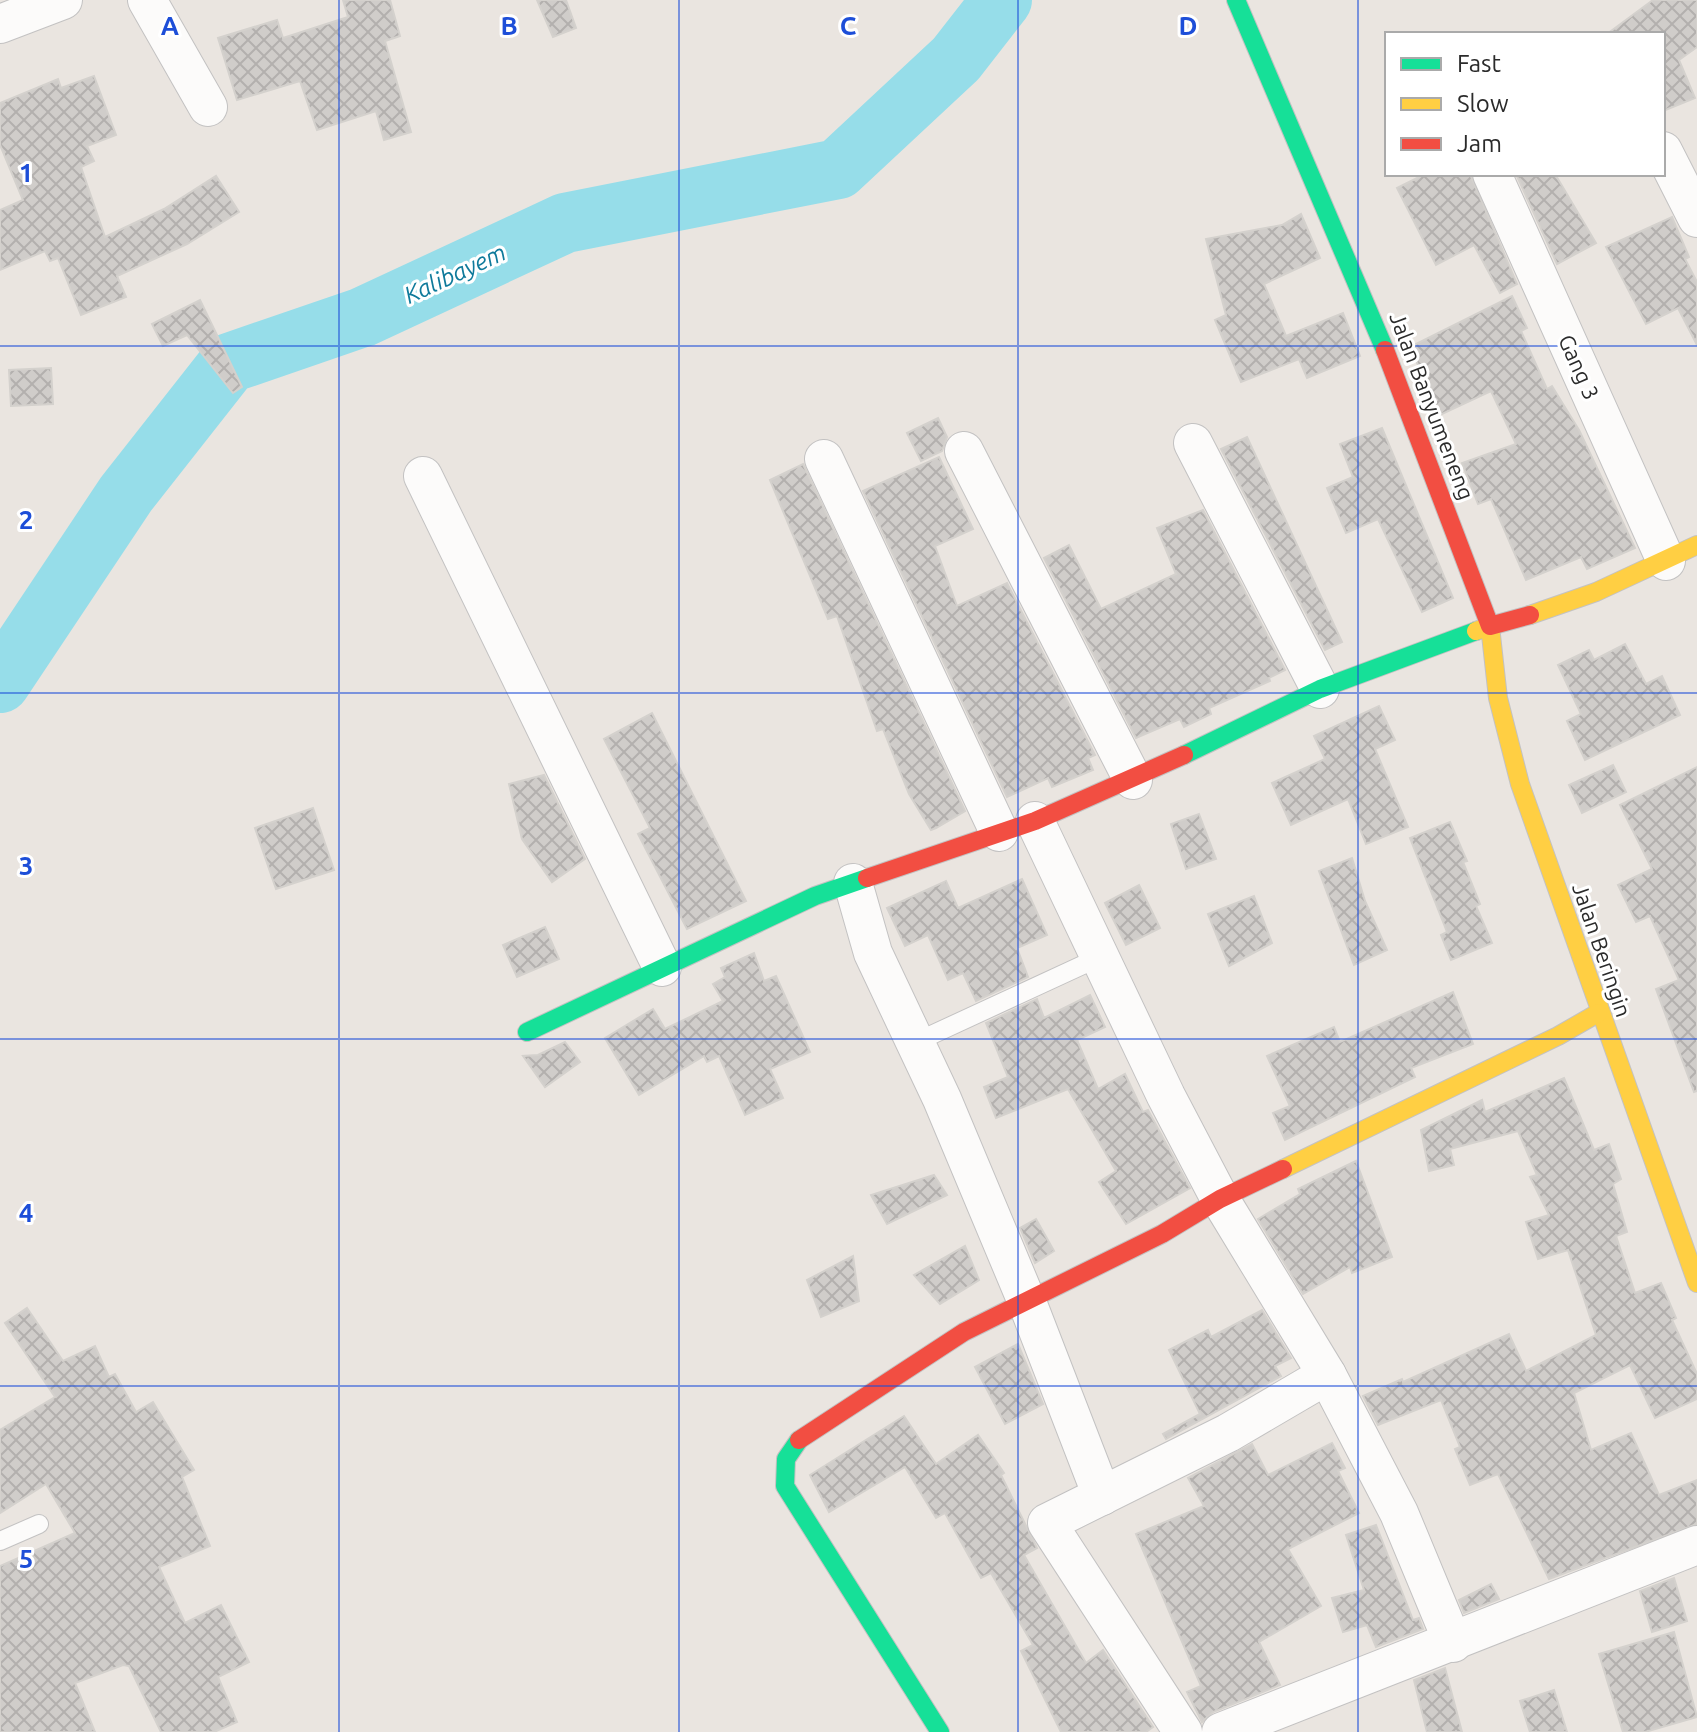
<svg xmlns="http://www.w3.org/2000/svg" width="1697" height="1732" viewBox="0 0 1697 1732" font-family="Ubuntu,sans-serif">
  <defs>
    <pattern id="building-cross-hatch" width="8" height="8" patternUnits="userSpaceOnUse" patternTransform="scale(2)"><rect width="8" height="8" fill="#d0cdca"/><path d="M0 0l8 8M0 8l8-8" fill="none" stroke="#b3b0ae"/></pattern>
  </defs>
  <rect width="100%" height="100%" fill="#eae5e0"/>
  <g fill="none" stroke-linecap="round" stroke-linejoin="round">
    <path stroke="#96dde9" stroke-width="60" d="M0,683L126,494L229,363L363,317L565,223L838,169L956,59L1002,0"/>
  </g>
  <g fill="url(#building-cross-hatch)" stroke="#d4d1cd" stroke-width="2">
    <path d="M343,0H390L400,36L385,41L411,132L384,140L376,111L317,130L300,81L237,100L218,38L277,20L283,38L348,17Z"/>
    <path d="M537,0H566L576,28L553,37Z"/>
    <path d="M1653,0H1697V47L1679,60L1695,98L1663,111V34H1607Z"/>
    <path d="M94,76L116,135L87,146L94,161L81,167L105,237L164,209L216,176L239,212L187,244L117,276L126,297L81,315L58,258L50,261L45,251L0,270V210L23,200L0,145V103L58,79L61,88Z"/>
    <path d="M1425,174H1470L1517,284L1500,293L1474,245L1436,265L1397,188Z"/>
    <path d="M1516,174H1555L1596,243L1557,264Z"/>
    <path d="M1301,214L1320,258L1264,284L1286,336L1343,313L1360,356L1307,378L1299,359L1241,382L1215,320L1226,315L1206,239L1282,225Z"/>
    <path d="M1672,217L1689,257L1685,259L1697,282V345L1678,308L1646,324L1606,247Z"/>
    <path d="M1512,296L1527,328L1521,331L1547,389L1552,386L1579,430L1635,548L1587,569L1581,557L1526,580L1491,499L1478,504L1462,463L1516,444L1491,391L1440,415L1410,347Z"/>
    <path d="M200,300L242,387L233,393L187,335L163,346L152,324Z"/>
    <path d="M51,368L53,404L11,406L9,370Z"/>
    <path d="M938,418L947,437L942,451L921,461L907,433Z"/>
    <path d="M1382,428L1453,598L1422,612L1378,519L1346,533L1327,488L1353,477L1340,444Z"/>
    <path d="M1247,437L1342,642L1325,650L1221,449Z"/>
    <path d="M939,457L973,529L935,546L957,606L1007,583L1095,755L1088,758L1093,770L1052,787L1048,778L1007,797L863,491Z"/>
    <path d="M803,464L965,811L936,828L931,830L909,794L883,729L877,731L837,616L828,619L770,480Z"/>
    <path d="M1203,510L1285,670L1269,678L1270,681L1209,708L1211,714L1184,727L1180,719L1136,738L1044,558L1069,545L1101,609L1176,574L1157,528Z"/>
    <path d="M1625,644L1646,684L1662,676L1680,715L1585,760L1567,721L1581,714L1558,665L1589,650L1594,660Z"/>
    <path d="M1379,706L1395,740L1375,749L1408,827L1366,844L1348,799L1291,825L1272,783L1325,759L1314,736Z"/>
    <path d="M652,713L746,901L687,929L638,834L650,828L604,739Z"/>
    <path d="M1613,765L1626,792L1582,813L1569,785Z"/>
    <path d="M1697,767V1091L1694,1092L1656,989L1679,980L1650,916L1636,922L1618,885L1652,869L1620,805Z"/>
    <path d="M544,775L585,859L552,882L522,839L509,784Z"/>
    <path d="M313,808L334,870L276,889L255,828Z"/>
    <path d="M1199,814L1216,859L1186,869L1171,824Z"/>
    <path d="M1450,822L1467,861L1463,862L1480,904L1476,906L1492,943L1451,960L1441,935L1447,932L1410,838Z"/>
    <path d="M1352,858L1365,901L1387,950L1354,965L1319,871Z"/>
    <path d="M1022,879L1047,935L1017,948L1028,977L976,1001L963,973L948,980L928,935L905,946L887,908L946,881L958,908Z"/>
    <path d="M1139,885L1160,928L1126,945L1105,903Z"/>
    <path d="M1254,896L1272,943L1229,966L1208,914Z"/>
    <path d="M545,927L559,959L517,977L503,945Z"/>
    <path d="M754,953L764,981L776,976L810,1052L770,1069L783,1098L745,1115L719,1056L707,1062L704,1056L639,1095L605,1038L653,1009L665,1029L723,1001L713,984L725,977L721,968Z"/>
    <path d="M1453,992L1473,1044L1411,1068L1415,1077L1285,1140L1273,1113L1290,1106L1267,1056L1334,1027L1340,1042Z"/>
    <path d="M1090,995L1105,1027L1077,1040L1098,1089L1125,1074L1143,1112L1148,1110L1190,1188L1126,1224L1099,1182L1116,1171L1068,1089L996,1118L984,1087L1008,1077L986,1023L1037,999L1044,1018Z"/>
    <path d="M565,1042L580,1062L545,1087L523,1056L538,1055Z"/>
    <path d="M1564,1078L1594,1150L1609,1144L1621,1179L1613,1184L1627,1232L1616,1236L1635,1293L1661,1283L1676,1318L1672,1320L1697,1374V1399L1655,1418L1630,1365L1574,1393L1591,1450L1631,1433L1659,1495L1697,1480V1524L1549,1579L1498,1474L1470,1485L1455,1449L1460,1447L1441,1400L1378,1425L1363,1396L1402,1379L1403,1382L1509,1334L1526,1371L1596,1335L1568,1250L1538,1259L1526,1222L1549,1215L1530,1177L1537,1175L1518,1131L1450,1149L1454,1165L1429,1171L1421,1130L1482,1100L1485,1112Z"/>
    <path d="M1356,1161L1392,1257L1352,1273L1350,1267L1303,1294L1258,1219L1300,1194L1298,1189Z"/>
    <path d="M934,1175L947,1195L887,1224L871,1195Z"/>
    <path d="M1036,1219L1054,1251L1035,1263L1020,1228Z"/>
    <path d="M965,1246L979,1280L940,1304L914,1275Z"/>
    <path d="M853,1256L859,1301L821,1317L807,1280Z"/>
    <path d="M27,1308L63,1361L95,1346L109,1377L115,1374L136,1412L153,1402L194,1470L182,1477L210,1546L159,1567L185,1623L221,1605L249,1662L218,1677L237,1722L214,1732H161L129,1666L123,1665L75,1683L95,1732H0V1566L75,1533L46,1484L0,1513V1430L55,1397L5,1323Z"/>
    <path d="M1262,1310L1291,1358L1275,1366L1281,1376L1166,1439L1163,1434L1200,1414L1169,1350L1208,1330L1211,1337Z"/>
    <path d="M1018,1344L1043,1404L1005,1424L975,1367Z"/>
    <path d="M904,1416L936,1464L978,1435L1004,1473L1001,1475L1037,1548L1024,1555L1086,1663L1103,1650L1153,1727L1146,1732H1061L1021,1651L1033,1645L991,1573L981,1578L945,1513L936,1518L905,1467L829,1512L810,1475Z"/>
    <path d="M1332,1443L1345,1468L1338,1471L1359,1513L1288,1549L1321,1606L1259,1642L1280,1685L1213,1712L1202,1722L1187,1692L1201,1686L1136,1534L1204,1506L1188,1478L1252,1444L1268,1475Z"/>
    <path d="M1376,1525L1413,1620L1419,1618L1423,1629L1376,1647L1367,1625L1343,1632L1332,1598L1364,1590L1346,1535Z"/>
    <path d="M1674,1578L1687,1621L1652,1632L1640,1591Z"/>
    <path d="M1491,1584L1499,1599L1464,1613L1459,1600Z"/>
    <path d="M1674,1632L1697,1717L1645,1732H1623L1599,1654Z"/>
    <path d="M1445,1668L1462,1732H1427L1414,1680Z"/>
    <path d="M1554,1690L1567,1732H1530L1520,1701Z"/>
  </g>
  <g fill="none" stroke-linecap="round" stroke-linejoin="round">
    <defs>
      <g id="lane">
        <path d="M914,1043L1100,957"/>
        <path d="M0,1541L39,1524"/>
      </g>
      <g id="street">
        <path d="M147,0L208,107"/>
        <path d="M0,24L63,0"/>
        <path d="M1663,151L1697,218"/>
        <path d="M1492,174L1666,561"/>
        <path d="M1193,443L1320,689"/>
        <path d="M964,451L1133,780"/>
        <path d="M824,459L999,832"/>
        <path d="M423,476L662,967"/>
        <path d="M1035,821L1166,1096L1220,1199L1327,1375L1399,1513L1453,1643"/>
        <path d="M853,883L873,953L942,1099L1027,1302L1102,1496"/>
        <path d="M1183,1732L1047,1523L1228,1433L1327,1375"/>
        <path d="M1221,1732L1697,1545"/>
      </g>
      <g id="fast">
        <path d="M1236,0L1385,350"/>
        <path d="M1184,755L1320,689L1476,631"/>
        <path d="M527,1032L815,896L867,878"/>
        <path d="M799,1440L786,1459L785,1486L940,1732"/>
      </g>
      <g id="slow">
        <path d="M1530,615L1596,592L1697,545"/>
        <path d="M1476,631L1490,626L1498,698L1520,784L1697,1283"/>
        <path d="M1283,1169L1558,1036L1598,1013"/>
      </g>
      <g id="jam">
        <path d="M1385,350L1490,626L1530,615"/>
        <path d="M867,878L1035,821L1184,755"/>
        <path d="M799,1440L964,1332L1162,1234L1220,1199L1283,1169"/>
      </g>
    </defs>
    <use href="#lane" stroke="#c3c2c2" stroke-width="20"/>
    <use href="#street" stroke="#c3c2c2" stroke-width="40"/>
    <use href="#fast" stroke="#c3c2c2" stroke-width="20"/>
    <use href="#slow" stroke="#c3c2c2" stroke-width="20"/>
    <use href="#jam" stroke="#c3c2c2" stroke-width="20"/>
    <use href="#lane" stroke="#fcfbfa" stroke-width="18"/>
    <use href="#street" stroke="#fcfbfa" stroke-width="38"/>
    <use href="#fast" stroke="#16e098" stroke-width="18"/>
    <use href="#slow" stroke="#ffcf43" stroke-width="18"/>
    <use href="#jam" stroke="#f24e42" stroke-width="18"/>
  </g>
  <path fill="none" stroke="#1d4ed8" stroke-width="2" stroke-opacity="0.55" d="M339,0V1732M679,0V1732M1018,0V1732M1358,0V1732M0,346H1697M0,693H1697M0,1039H1697M0,1386H1697"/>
  <g text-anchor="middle" stroke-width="6" stroke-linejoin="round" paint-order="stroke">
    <g font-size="22" fill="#2b2b2b" stroke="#fff">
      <text transform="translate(1579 367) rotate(66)" y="8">Gang 3</text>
      <text transform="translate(1432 406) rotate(69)" y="8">Jalan Banyumeneng</text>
      <text transform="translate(1602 950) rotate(71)" y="8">Jalan Beringin</text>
    </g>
    <g font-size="24" font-style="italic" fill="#0f7a9b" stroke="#fff">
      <text transform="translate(455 274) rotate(-25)" y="8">Kalibayem</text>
    </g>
  </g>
  <g font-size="26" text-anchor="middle" font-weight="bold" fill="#1d4ed8" stroke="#fff" stroke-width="6" stroke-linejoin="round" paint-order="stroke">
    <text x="170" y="35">A</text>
    <text x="509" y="35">B</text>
    <text x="848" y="35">C</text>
    <text x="1188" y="35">D</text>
    <text x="26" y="182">1</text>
    <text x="26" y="529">2</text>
    <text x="26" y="875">3</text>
    <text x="26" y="1222">4</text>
    <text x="26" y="1568">5</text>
  </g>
  <rect x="1385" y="32" width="280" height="144" fill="#ffffff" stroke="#aaaaaa" stroke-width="2"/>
  <rect x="1401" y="58" width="40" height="12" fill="#16e098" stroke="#aaaaaa" stroke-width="2"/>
  <text x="1457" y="72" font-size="24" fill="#2b2b2b">Fast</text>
  <rect x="1401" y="98" width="40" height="12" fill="#ffcf43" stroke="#aaaaaa" stroke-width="2"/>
  <text x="1457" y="112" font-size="24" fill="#2b2b2b">Slow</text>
  <rect x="1401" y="138" width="40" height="12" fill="#f24e42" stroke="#aaaaaa" stroke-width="2"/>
  <text x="1457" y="152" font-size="24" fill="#2b2b2b">Jam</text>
</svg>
